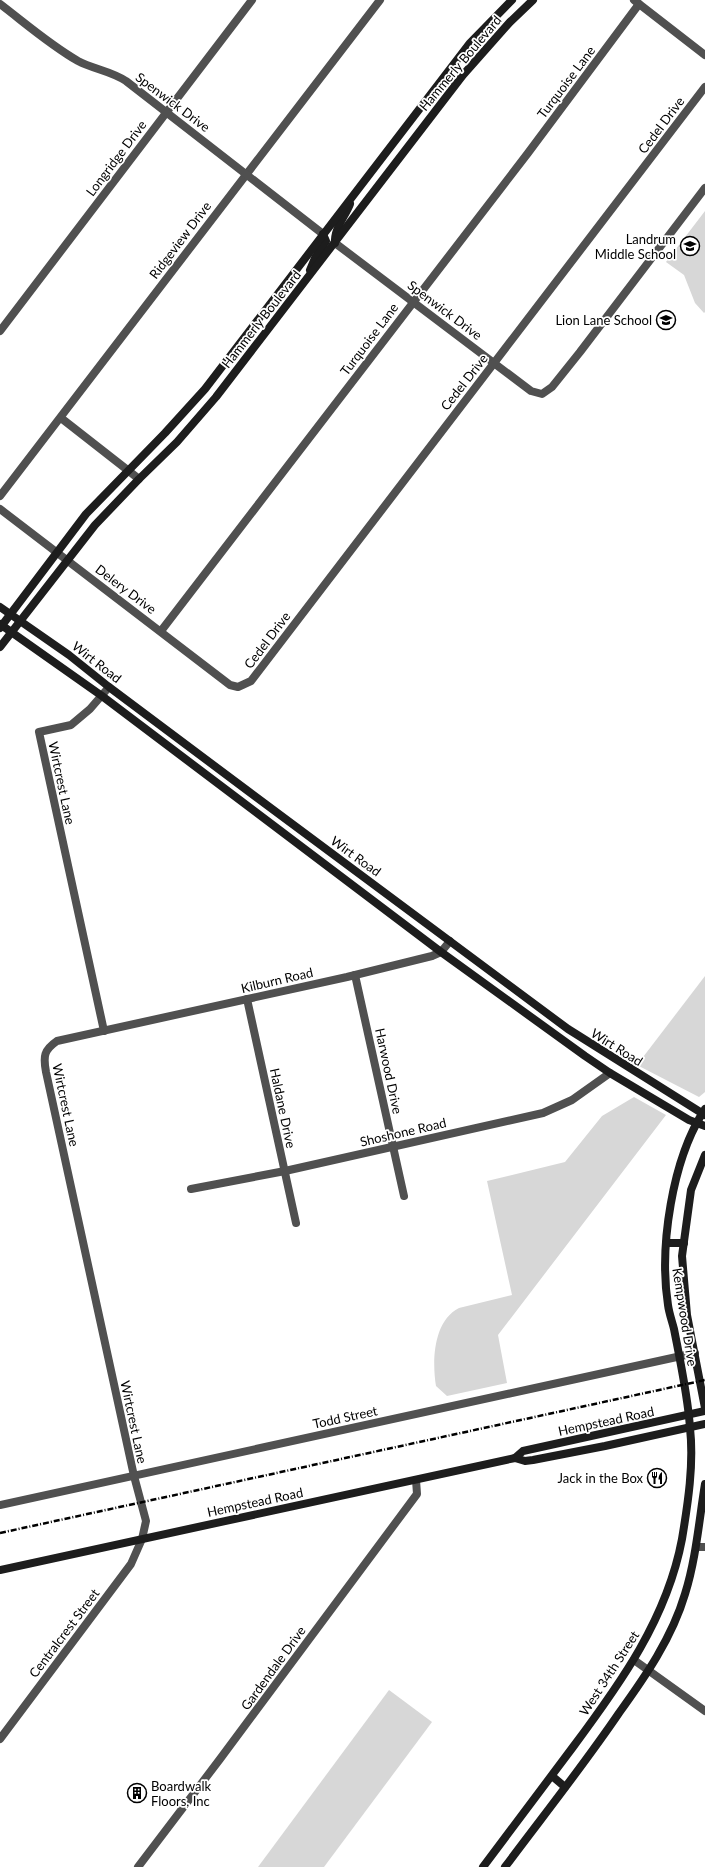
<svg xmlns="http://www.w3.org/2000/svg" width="705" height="1867" viewBox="0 0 705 1867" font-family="Lato,sans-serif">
  <rect width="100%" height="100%" fill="#fff"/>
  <g fill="#d7d7d7">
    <path d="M705,211V312L704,313L695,303L684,275L666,262Z"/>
    <path d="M705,976V1092L699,1097L637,1065Z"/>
    <path d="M634,1097L666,1115L498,1335L507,1383L447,1396L436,1386C432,1362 433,1321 459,1308L512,1295L487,1181L565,1162L602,1116Z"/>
    <path d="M389,1690L432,1722L324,1867H258Z"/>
  </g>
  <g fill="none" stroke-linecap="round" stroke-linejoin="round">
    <g stroke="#505050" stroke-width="8">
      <path d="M335,243L531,391L542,394L552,387L580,352L705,188"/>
      <path d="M0,331L252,0"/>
      <path d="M61,418L139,479"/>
      <path d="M0,496L380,0"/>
      <path d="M0,509L230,685L238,687L251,681L705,87"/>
      <path d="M161,631L528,153L639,4"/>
      <path d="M355,975L404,1196"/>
      <path d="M247,999L296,1223"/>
      <path d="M104,1031L39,732L71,725L90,709L109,687"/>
      <path d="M191,1189L285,1171L543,1113L572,1100L610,1073"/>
      <path d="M696,1547H705"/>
      <path d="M634,1660L705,1711"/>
      <path d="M138,1867L220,1759L417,1494L416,1480"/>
    </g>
    <g stroke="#505050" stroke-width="8">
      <path d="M634,0L705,55"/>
      <path d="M0,4C25,23 50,45 78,61C93,69 111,71 126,81L323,234"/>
      <path d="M0,1505L695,1353"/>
      <path d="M0,1739L131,1564L142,1539L146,1521L134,1476L46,1072C43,1056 44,1050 57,1041L347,977L432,956L441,952L450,941"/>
    </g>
    <g stroke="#1d1d1d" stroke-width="8">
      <path d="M335,243C334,228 345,217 350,204"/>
      <path d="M310,270L315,258L326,241L323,234"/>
      <path d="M0,607L69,655L109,687L248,791L568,1029L705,1115"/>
      <path d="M0,624L102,696L441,952L585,1056L610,1073L689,1120L705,1126"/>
      <path d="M0,628L86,514L165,433L205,389L470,43L512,0"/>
      <path d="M0,647L95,525L139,479L177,442L216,397L463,75L510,22L533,0"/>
      <path d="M705,1155L691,1190L682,1256L687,1315L705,1408"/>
      <path d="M666,1243H684"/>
      <path d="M515,1458L525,1461L533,1460L605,1446L705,1424"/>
      <path d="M0,1570L515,1458L523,1451L705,1411"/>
      <path d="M552,1776L565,1787"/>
      <path d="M483,1867C513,1827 543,1787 573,1747C620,1684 667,1619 682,1539C688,1503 694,1464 690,1428C688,1397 680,1360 674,1329C672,1321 669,1313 668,1305C659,1247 672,1159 705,1109"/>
      <path d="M505,1867C543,1816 583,1766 619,1713C645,1677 672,1638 685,1594C696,1559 699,1521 705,1484"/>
    </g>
    <path stroke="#000" stroke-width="2.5" stroke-dasharray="6 2 1 2" stroke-linecap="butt" d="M0,1533L705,1380"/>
  </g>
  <defs>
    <symbol id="school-ring" viewBox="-11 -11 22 22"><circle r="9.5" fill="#fff" stroke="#000" stroke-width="1.5"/><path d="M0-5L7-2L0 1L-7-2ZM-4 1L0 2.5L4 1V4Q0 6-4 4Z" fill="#000"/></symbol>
    <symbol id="restaurant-ring" viewBox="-11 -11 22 22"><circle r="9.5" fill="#fff" stroke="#000" stroke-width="1.5"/><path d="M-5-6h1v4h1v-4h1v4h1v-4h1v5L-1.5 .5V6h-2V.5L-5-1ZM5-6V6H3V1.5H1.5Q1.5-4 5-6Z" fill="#000"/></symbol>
    <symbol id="building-ring" viewBox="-11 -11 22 22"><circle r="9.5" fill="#fff" stroke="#000" stroke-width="1.5"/><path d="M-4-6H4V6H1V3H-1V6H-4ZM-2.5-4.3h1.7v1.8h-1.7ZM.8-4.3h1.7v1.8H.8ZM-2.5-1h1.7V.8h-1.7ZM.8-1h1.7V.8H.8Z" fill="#000"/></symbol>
  </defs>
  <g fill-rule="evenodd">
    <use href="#school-ring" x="679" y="235" width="22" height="22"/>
    <use href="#school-ring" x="655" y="309" width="22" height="22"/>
    <use href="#restaurant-ring" x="646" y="1467" width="22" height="22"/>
    <use href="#building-ring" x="126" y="1782" width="22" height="22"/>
  </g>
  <g text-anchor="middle" stroke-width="3.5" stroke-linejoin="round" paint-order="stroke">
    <g font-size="13" fill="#000" stroke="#fff">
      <text transform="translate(460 63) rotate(-50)" y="5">Hammerly Boulevard</text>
      <text transform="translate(566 82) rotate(-53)" y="5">Turquoise Lane</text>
      <text transform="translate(173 102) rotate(37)" y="5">Spenwick Drive</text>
      <text transform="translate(661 125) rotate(-53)" y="5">Cedel Drive</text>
      <text transform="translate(116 158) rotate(-53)" y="5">Longridge Drive</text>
      <text transform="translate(180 240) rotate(-53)" y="5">Ridgeview Drive</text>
      <text transform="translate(445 310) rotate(37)" y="5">Spenwick Drive</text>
      <text transform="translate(261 319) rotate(-52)" y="5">Hammerly Boulevard</text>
      <text transform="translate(369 339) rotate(-53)" y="5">Turquoise Lane</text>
      <text transform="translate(464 382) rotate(-52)" y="5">Cedel Drive</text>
      <text transform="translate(126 589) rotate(37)" y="5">Delery Drive</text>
      <text transform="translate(267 640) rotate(-53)" y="5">Cedel Drive</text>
      <text transform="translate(97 662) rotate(38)" y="5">Wirt Road</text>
      <text transform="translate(62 783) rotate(78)" y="5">Wirtcrest Lane</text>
      <text transform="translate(356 856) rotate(36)" y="5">Wirt Road</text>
      <text transform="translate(277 980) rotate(-13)" y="5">Kilburn Road</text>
      <text transform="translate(617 1047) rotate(32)" y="5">Wirt Road</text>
      <text transform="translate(389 1071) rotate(78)" y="5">Harwood Drive</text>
      <text transform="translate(66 1105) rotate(78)" y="5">Wirtcrest Lane</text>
      <text transform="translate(283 1108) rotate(78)" y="5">Haldane Drive</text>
      <text transform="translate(403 1132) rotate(-13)" y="5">Shoshone Road</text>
      <text transform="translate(685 1317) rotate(81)" y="5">Kempwood Drive</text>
      <text transform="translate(345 1417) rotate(-12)" y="5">Todd Street</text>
      <text transform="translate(606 1421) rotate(-12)" y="5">Hempstead Road</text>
      <text transform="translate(134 1422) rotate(78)" y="5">Wirtcrest Lane</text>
      <text transform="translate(255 1502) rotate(-12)" y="5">Hempstead Road</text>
      <text transform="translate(64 1633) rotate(-53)" y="5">Centralcrest Street</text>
      <text transform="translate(273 1668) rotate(-54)" y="5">Gardendale Drive</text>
      <text transform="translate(609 1673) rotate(-57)" y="5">West 34th Street</text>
    </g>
    <g font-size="13" fill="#000" stroke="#fff" text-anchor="end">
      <text x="676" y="244">Landrum<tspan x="676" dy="15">Middle School</tspan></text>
      <text x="652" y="325">Lion Lane School</text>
      <text x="643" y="1483">Jack in the Box</text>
      <text x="151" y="1791" text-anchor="start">Boardwalk<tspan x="151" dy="15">Floors, Inc</tspan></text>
    </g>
  </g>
</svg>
